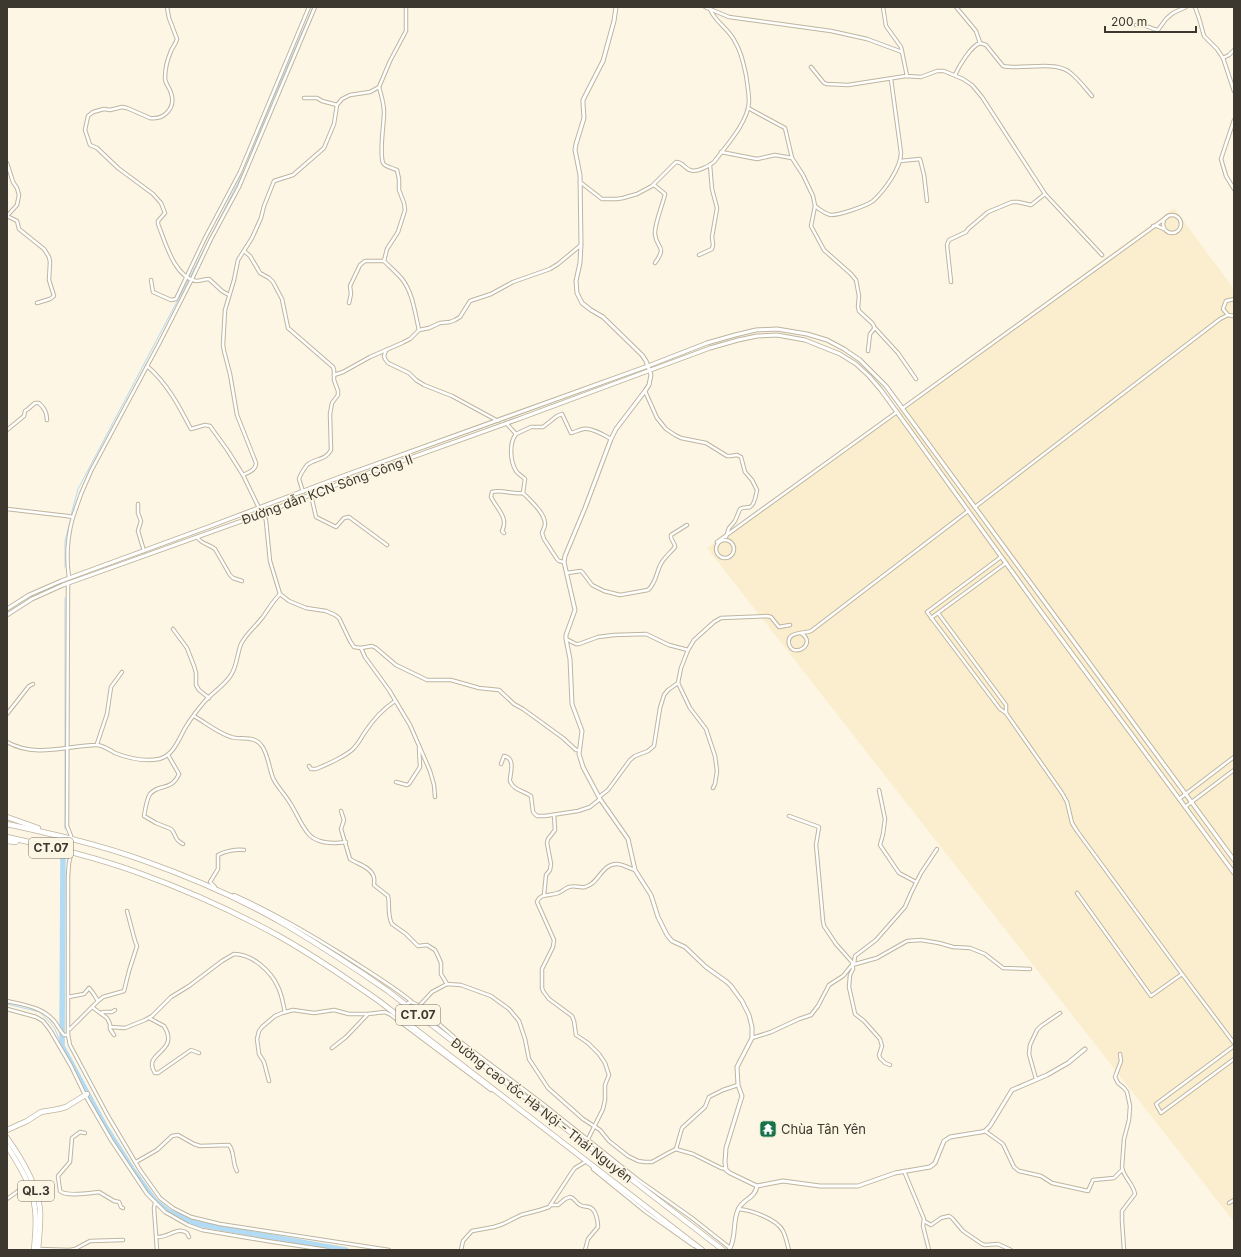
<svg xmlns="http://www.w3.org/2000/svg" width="1241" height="1257" viewBox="0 0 1241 1257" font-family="Inter,sans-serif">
  <rect width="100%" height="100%" fill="#fef6e4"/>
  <path fill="#fbeecf" d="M1174,208L1234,289V1222L707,548Z"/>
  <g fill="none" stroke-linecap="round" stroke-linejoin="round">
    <g stroke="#b2dbf6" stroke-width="1">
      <path d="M71,515L78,489L191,275L244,171L267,113L313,7"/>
      <path d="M65,567V541L71,518"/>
      <path d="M65,598V829"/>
      <path d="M7,1004L40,1012L54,1027L62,1046"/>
    </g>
    <path stroke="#b2dbf6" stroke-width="5.5" d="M63,854L62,1046L105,1126L132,1169L155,1201L169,1212L198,1224L346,1250"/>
    <g stroke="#d7d0c0" stroke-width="2.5" stroke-dasharray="2.5 1" stroke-linecap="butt">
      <path d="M71,853V838"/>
      <path d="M397,1016L407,1005"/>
    </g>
    <defs>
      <g id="minor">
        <path d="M167,7L169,18L177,39C176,44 173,46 171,51C168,58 165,70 165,78C165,84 170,88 171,93C176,107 165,120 150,118L127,108L122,107L110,110L104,109L93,112L88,116L85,130L90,145L97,148L118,168L153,194L161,203L165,213L158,221V224C165,241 174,277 196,281C200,281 205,279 209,279L222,291L229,295"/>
        <path d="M705,7L729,17L831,31L867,39L902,52"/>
        <path d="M883,7L886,26L901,47L907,76"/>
        <path d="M956,7L976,31L980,43L986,45L1003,66C1021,70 1052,61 1068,71C1077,77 1085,88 1092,96"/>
        <path d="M1195,7L1199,18L1204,36L1217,49L1223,58L1234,91"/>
        <path d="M1136,25C1145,23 1150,29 1158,30L1166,19L1173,13L1186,7"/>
        <path d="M1223,58L1229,55L1234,50"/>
        <path d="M811,67L824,83L827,84L848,85L906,76L921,77L937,71H944L963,79L972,85L982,97L1045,194L1102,255"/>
        <path d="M955,75C959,66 971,46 980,43"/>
        <path d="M379,87C381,95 384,103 384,112C384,125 379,152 383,163C385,167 393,168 397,170L399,179V190L404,203L405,210L398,232L387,249L384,261"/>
        <path d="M304,98H317L322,101L337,105"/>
        <path d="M748,108L785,128L792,158L803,175L813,196L815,206L811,226L824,250L851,274L856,280L859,296L858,307L859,311L872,323L874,326V329L870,334L868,351"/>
        <path d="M1234,120L1221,159L1226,176L1234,189"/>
        <path d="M721,152L757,159L775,155L792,158"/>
        <path d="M900,161L920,159L924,175L927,201"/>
        <path d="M7,163L13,182L17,188L19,195L17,205L7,216"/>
        <path d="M580,182L602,199H617L623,198L637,194L652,186L676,162C683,162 684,168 690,170C696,173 709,166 714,162C726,146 748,122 749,102C749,93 747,83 746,75C743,62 741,51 734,40C728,28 715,22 710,9"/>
        <path d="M654,185L665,194C663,204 654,225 655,234C656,249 668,245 655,263"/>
        <path d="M815,206C820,210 825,214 831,215C840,215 866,206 873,201C884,191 901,168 901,153L891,79"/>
        <circle cx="1172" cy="224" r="9"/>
        <path d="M7,216L17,221L19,229L44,249L49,257L50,262L49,280L54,296L50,299L37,303"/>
        <path d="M1153,226H1157L1164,229"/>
        <path d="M244,251L250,256L260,273L269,278L273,282L282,299L288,328L333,367L334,370V380L338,391V395L332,403L330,414L331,450C325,461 315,458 307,465C304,469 300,475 299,479L303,492"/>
        <path d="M699,255L712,249L713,245L712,237L717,208L712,189L710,165"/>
        <path d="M151,280L153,292L171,300L176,299L205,238L240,172L309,7"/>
        <path d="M951,282L947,245L949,240L966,232L968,229L988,212L1012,202H1018L1031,205L1045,194"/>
        <path d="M1234,299L1226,301L1223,309L1228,315L1234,316"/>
        <path d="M349,303L351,294L350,286L360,265L365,261H384C390,267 397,273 402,279C413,293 415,313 419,330"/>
        <path d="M875,328L898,353L916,379"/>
        <path d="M386,350L384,356L385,359L388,363L409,373L416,380L424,385L452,396L498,421"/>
        <path d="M147,366C167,383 179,406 191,429L205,425L210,426L228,451L243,475L259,508"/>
        <path d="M334,375L343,372L370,357L402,343L410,339L419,330L429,328L440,323L450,322L455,320L460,317L470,301L491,294L513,282L550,269L558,264L581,245"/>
        <path d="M645,391L657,418L666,429L675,435L681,438L706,443L727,456H731L737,455L741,457L745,472L752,480L757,490C756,494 755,505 750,507C747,508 743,507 740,509L735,521L729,528L726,537"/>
        <path d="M903,408L1167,217"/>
        <path d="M506,423L516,434C509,443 510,461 516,471C518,474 522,476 525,479L523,493C530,500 545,513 545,524C545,527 543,530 542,533L544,539L557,559L559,561L564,562"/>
        <path d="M7,430L24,416L25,411L28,409L35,403H39C44,408 47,412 47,420"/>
        <path d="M516,434L531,427H543L557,416L562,414L571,433C575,432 579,430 583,429C591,427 604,435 611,439"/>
        <path d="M243,475C249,472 256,470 256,463L237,415L230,374L224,351L223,345L225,310L234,280L238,260L252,238L261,218L264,206L274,181L293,175L324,148L334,124L337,105L342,99L350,95L370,92L379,87L390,61L406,31V7"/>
        <path d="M311,495L316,517L336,527L344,518L349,517L387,545"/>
        <path d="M138,504V513L141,521L138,531L144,551"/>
        <path d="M975,507L1220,319L1228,315"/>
        <path d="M7,509L67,516L73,517C67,538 66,557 69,578"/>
        <path d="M264,513L266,521L270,561L280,594L289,601L306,608L326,611L335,615L339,618L350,641L354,647L361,648L372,646L376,648L396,665L427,680H451L479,688L499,690L514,704L523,709L563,738L576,750H579"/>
        <path d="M73,517L81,494L91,471L160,342L192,279L211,239L239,187L315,7"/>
        <path d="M504,533L502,531C509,518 497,509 491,497L492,492C502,489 513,495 523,493"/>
        <path d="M197,537C201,544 209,544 215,549L230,575L233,578L242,581"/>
        <circle cx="725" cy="549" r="9"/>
        <path d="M717,542L897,412"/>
        <path d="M1001,557L927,612L1000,709L1006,713L1062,793L1067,802L1072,823L1077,831L1182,974L1234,1043"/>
        <path d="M567,573L581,571L583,573L592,585L604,591L620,595L648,590C657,582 656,571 662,562C666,556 671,552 675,547C675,542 670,540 671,535L687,525"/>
        <path d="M68,583L67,826L71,836"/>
        <path d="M938,613L1006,705V713"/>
        <path d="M931,618L1006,563"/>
        <path d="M173,629L187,648L194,666L196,673V685L199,690L209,698"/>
        <path d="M801,633C818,644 793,659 789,644C786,631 804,634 811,631L968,511"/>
        <path d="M566,639L576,644H579L598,637L614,635L646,634L669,645L688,650"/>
        <path d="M361,648L365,657L389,690L410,725L430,771L434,785L435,797"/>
        <path d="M678,683L690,708L706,729L715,756L717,771L715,784L713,788"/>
        <path d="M7,714L29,686L33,684"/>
        <path d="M194,716C206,723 218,733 231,737C239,740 251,736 258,742C267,748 269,768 273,778C277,787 285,794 290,803C296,812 300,823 307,832C315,844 334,844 346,842"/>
        <path d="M7,742C35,758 66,746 96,745C101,744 110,750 115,753C128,758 145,762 159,759C175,755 179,737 187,725C192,717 199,708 205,701C213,692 224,686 231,675C237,666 237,654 241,644C246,634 255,627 262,618C268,610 273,601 280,594"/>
        <path d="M97,744L107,714L111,687L122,672"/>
        <path d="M168,755L179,774C171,792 159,783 150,794C147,798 145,810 144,816L156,823L171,829C177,835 173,839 183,844"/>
        <path d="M501,764L504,756C515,758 511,771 510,779"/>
        <path d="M309,766L311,769H316C326,765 348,755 354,748C359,743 361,738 365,732C373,720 383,709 395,701"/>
        <path d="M510,781C513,790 524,791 531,796L533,812L537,816H545L578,811L590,807L600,799"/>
        <path d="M396,782L407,785L409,784L420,767L419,748"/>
        <path d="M879,790L885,819L883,834L880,845L899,873L916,882"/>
        <path d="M599,797L608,790L630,760L635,756L648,751L654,746L660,708L664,695L668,690L678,683L681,668L688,650L694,640L714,622L721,618L767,616L771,617L779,627L790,625"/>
        <path d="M1179,799L1234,757"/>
        <path d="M1185,807L1234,770"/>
        <path d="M341,811L344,820L341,829L350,859C357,864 369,866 373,875C375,878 374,882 374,885L388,896C390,905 387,915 392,924L406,934L418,946L427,945L435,950L438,956L441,963V974L447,984"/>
        <path d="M789,816L819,827L816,845L817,855L823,921L824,926L836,944L852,962L853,969L850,975L849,987L855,1014L864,1021L880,1039L882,1046L879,1055L880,1058L885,1063L890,1065"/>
        <path d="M71,854L69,863L68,876V1029H70L98,1001L103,997L124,991L129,971L137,946L135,941L127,911"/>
        <path d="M215,887L210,882L218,869V855C225,851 236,849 244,850"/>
        <path d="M1077,893L1151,996L1182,974"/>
        <path d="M234,895C272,912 308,933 343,955C366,970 390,984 411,1001"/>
        <path d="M544,895L546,875L550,870L551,864L547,843L548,839L555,830L554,815"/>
        <path d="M854,964L855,956L876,940L905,907L911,893L921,873L937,849"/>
        <path d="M68,997L84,994L89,988L93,993L98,1001"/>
        <path d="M7,1001C24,1005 43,1007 55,1022C58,1026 60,1031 64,1035H68"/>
        <path d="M408,1003L411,1002L416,1004L454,1037L543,1104L637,1179L692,1218L730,1248"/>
        <path d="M419,1006L432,992L447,984L461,985L491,996L509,1009L519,1021L525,1039L529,1059L548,1088L583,1119L600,1130L609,1141L628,1156L638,1161L645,1162H652L670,1152L676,1149L679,1150L693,1154L721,1168L726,1169"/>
        <path d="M92,1007L107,1018L110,1024V1029L114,1035"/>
        <path d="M7,1009L36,1017L43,1021L50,1030L71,1066L85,1095L111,1140L147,1194L165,1212L188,1225L202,1230L267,1241L327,1250"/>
        <path d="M101,1013L104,1012H112L115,1010"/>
        <path d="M149,1018L164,1026C181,1053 141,1052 155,1073H158L191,1050L199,1053"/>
        <path d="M110,1027L125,1028L145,1020L152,1016L171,997L189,986L222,961L234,954C252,954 271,971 278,987C282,995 283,1004 285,1012"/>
        <path d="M68,1029V1035L70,1045L108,1116L140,1170L160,1198L173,1208L191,1217L220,1224L389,1250"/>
        <path d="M752,1038L771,1032L799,1019L811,1015L818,1006L829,985L843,976L852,965L877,958L907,941L921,940L939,943L953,947L970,948L985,954L1003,968L1030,969"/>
        <path d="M1234,1046L1156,1104L1161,1113L1234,1059"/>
        <path d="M332,1048L346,1037L368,1014L385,1012L391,1015L491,1090"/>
        <path d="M1120,1054L1121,1061L1115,1077L1118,1083L1124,1088L1127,1092L1130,1106L1129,1120L1124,1139L1122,1167C1123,1177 1133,1183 1135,1194L1122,1211V1221L1124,1250"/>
        <path d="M1036,1079L1029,1054L1030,1045L1037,1030L1041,1026L1060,1013"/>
        <path d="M269,1081L264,1062L259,1054L257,1039L259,1031L262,1027L275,1016L282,1013L293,1010L314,1013L334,1010L349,1014H367"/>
        <path d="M985,1131L1003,1144L1014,1167L1019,1171L1041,1176L1052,1183L1088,1191L1093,1180L1114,1178L1122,1170"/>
        <path d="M85,1133L80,1132L72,1138L70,1162L58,1176L60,1191C66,1197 90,1193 99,1192L114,1201L119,1202L121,1207L123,1208"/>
        <path d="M588,1139L603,1109L605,1100V1085L609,1075L605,1063L599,1054L588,1043L576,1035L574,1021L572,1016L549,999L543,991L542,988V969L553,947L554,940L537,902C540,893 550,896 558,893C562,892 565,888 569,887C574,885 579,888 585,887C599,884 601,864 617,864C622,864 629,868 635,870"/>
        <path d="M676,1149L682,1128L705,1107L709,1097L723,1090L738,1085"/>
        <path d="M136,1162L157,1150L172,1136L178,1135L194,1144L200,1146L229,1145C235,1152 232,1163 237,1171"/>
        <path d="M593,1169L646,1212L694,1246"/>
        <path d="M904,1171L924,1219L923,1226L929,1250"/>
        <path d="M7,1199L28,1184"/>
        <path d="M155,1203L154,1208L157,1250"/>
        <path d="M1229,1203L1234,1200"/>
        <path d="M551,1205H558L565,1199L570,1197C575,1198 575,1202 580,1205C583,1207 586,1206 589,1207C596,1209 598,1221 598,1227L588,1239L585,1250"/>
        <path d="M738,1209C751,1210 777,1219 783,1231C786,1237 787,1244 789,1250"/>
        <path d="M924,1221L931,1225L941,1218L949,1216L952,1218L963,1231L982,1244L985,1245L998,1244L1011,1250"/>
        <path d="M157,1237C168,1238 177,1226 187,1233L189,1237"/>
        <path d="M39,1249L70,1250"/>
        <path d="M70,1250L75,1249L90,1241L123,1240"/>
        <path d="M461,1250L463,1241L472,1231L494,1227L503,1224L521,1215L540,1210L549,1207L572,1172L575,1168L585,1162"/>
      </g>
      <g id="tertiary">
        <path d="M616,7L614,21L603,61L583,100V104L584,118L576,144L575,150L580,175L581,244L580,263L576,281L577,293L582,303L591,310L603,317L642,355L646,361L651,375L649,385L645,391L616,429L611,439L585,508L565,556L564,562L575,610L566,635V639L570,659L572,704L582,731L579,754L583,767L600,799L628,839L635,870L651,895L658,917L667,935L672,941L685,947L706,967L727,982L731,986L742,1001L749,1015L752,1027V1038L737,1067L738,1085L742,1096L726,1148L725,1162L726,1170L730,1173L757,1186C755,1199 742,1199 738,1210C732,1223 737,1237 729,1250"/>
        <path d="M7,609L29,595L61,581L208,527L343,476L648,366L707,343L735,335L756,330L777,329L807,334L827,340L844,349L860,360L886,386L1234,860"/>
        <path d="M7,615L32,599L63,585L264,513L346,481L524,417L710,348L738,340L757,336L777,335L805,340L840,354L856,364L869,376L881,390L1039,609L1234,873"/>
        <path d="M757,1186L783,1181L820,1186H858L895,1173L930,1167L935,1163L944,1141L950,1137L981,1132L985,1131L990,1126L1012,1090L1047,1075L1068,1063L1085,1049"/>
      </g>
      <g id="trunk">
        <path d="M7,1130L27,1121L41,1112L59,1109L66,1107L87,1094"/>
        <path d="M7,1138C22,1159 37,1184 40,1209C41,1222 39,1237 38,1250"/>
        <path d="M7,1146C19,1165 33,1187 35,1209C37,1223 35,1236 34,1250"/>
      </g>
      <g id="motorway">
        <path d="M7,817L38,828"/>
        <path d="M7,824C52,834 98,844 142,860C190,877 243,900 286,925C321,946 355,968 388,991L723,1250"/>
        <path d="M7,837C51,847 96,857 139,873C186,890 233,911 277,935C313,955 346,978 379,1001L702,1250"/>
        <path d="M7,841L16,842"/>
      </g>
    </defs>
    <use href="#minor" stroke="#beb59e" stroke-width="4.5"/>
    <use href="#tertiary" stroke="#beb59e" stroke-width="5"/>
    <use href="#trunk" stroke="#beb59e" stroke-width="6"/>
    <use href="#motorway" stroke="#beb59e" stroke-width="6"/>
    <use href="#minor" stroke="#fff" stroke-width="2.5"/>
    <use href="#tertiary" stroke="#fff" stroke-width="3"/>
    <use href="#trunk" stroke="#fff" stroke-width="4.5"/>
    <use href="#motorway" stroke="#fff" stroke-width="4.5"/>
  </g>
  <defs>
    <symbol id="temple-square" viewBox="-11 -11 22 22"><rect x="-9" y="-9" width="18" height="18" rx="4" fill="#187348" stroke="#fef6e4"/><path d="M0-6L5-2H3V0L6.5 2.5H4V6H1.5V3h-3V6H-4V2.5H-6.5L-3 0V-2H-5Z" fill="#fff"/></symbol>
  </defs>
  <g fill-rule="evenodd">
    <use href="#temple-square" x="758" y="1119" width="20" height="20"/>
  </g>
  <g text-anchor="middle" stroke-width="3" stroke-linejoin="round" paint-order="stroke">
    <g fill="#fef6e4" stroke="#767165" stroke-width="1">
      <rect x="29" y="838" width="44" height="20" rx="3"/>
      <rect x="396" y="1005" width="44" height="20" rx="3"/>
      <rect x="18" y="1181" width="36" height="20" rx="3"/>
    </g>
    <g font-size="12" font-weight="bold" fill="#3c382f">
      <text x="51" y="852">CT.07</text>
      <text x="418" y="1019">CT.07</text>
      <text x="36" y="1195">QL.3</text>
    </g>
    <g font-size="13" fill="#3c382f" stroke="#fef6e4">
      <text transform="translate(327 489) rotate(-20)" y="5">Đường dẫn KCN Sông Công II</text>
      <text transform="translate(542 1110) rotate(38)" y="5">Đường cao tốc Hà Nội - Thái Nguyên</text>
    </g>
    <g font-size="13" fill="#3c382f" stroke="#fef6e4" text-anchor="start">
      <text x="781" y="1134">Chùa Tân Yên</text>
    </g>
  </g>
  <rect width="1241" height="1257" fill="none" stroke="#3c382f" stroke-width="16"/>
  <path d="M1105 26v6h91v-6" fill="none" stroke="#3c382f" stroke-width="2"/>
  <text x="1111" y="26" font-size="12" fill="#3c382f" stroke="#fef6e4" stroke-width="3" paint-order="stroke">200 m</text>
</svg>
